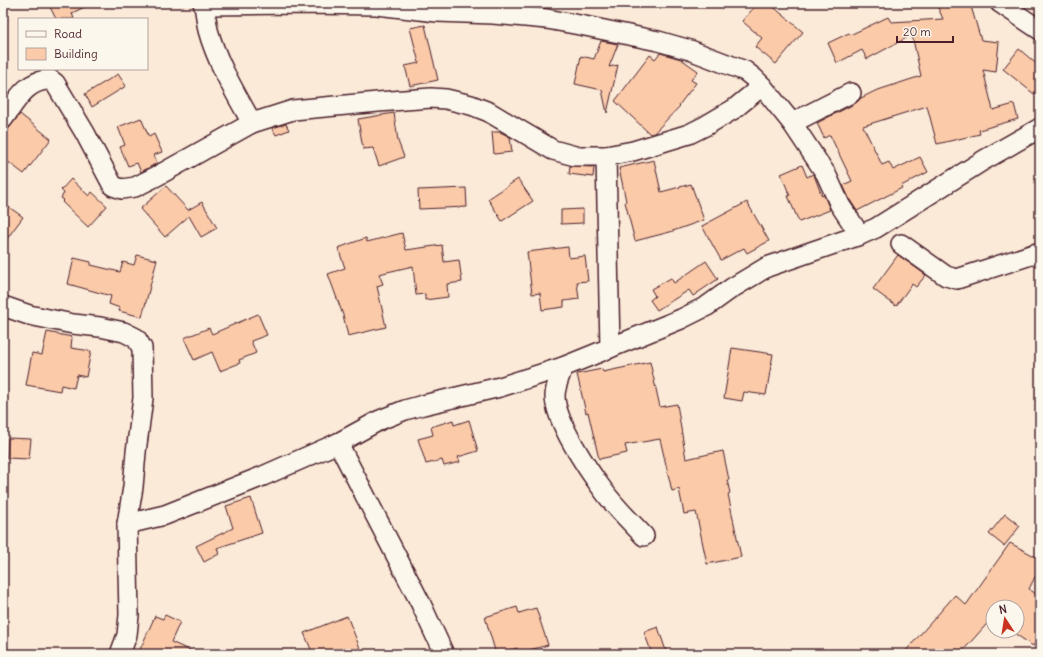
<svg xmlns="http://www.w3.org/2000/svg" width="1043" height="657" viewBox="0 0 1043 657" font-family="Delius,sans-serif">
  <rect width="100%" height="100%" fill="#fbead8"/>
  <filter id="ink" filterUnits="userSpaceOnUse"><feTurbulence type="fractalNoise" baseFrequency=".025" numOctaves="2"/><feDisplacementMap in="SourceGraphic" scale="8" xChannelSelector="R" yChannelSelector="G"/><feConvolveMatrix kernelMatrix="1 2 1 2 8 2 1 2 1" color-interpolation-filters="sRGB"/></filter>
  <g filter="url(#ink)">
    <g fill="#facaa9" stroke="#4a1f2b">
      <path d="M48,3H93L72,13L74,19H56Z"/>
      <path d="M758,3H769L803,32L776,64L755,47L762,38L742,21Z"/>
      <path d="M936,3H970L981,40L999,42L996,72L983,70L993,110L1014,104L1018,119L979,130L980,134L937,144L927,106L863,126L882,165L889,162L893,170L920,157L928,172L901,186L902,188L857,211L850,200L843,185L852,181L830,135L824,138L817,123L856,103L861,98L875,91L921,76L912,35L867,59L862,50L837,63L828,43L849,33L850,35L888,17L891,22L943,19Z"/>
      <path d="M425,25L438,80L410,86L405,66L419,63L410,28Z"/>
      <path d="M601,41L618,44L609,67L618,65L607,113L602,90L575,84L581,56L594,59Z"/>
      <path d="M1019,49L1040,67V86L1034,94L1003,69Z"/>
      <path d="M660,53L681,59L698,71L691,80L696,83L679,105L680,106L654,133L650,134L615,101L650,55L655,59Z"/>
      <path d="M118,74L126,86L92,107L85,94Z"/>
      <path d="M394,113L398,141L404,157L379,166L373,148L363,149L358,119Z"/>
      <path d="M20,114L51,139L24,174L3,158V136Z"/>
      <path d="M141,118L149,137L154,134L162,152L154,155L157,163L141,172L137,163L128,166L120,147L125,145L118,127Z"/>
      <path d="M286,124L289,130L276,135L272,128Z"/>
      <path d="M492,132H500L510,137L512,152L494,154Z"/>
      <path d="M654,160L661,192L691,184L704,220L670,232L635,241L625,202L626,201L619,168Z"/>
      <path d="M802,165L807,177L813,174L814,175L822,196L824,195L830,210L799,222L788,196H790L781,174Z"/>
      <path d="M570,166L594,167L593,177L569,174Z"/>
      <path d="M71,179L89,196L92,192L107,206L88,227L62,202L64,200L61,198L64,193L61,190Z"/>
      <path d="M518,179L533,201L502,221L488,199Z"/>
      <path d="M166,186L188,210L202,202L217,228L201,237L189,216L165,237L140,209Z"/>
      <path d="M466,188L467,207L419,209L418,190Z"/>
      <path d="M747,202L769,241L747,253L744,248L721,260L702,226Z"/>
      <path d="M3,203L23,217L3,244Z"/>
      <path d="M583,209V223L561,224V210Z"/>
      <path d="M402,233L406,250L442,245L444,262L459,260L462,282L447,284L448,297L425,300V294L416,295L413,266L379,274L383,284L377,286L386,327L348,336L343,315L328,274L345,268L338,248L366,238L367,242Z"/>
      <path d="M568,247L569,258L585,256L588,281L577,282L579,299L564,301V307L542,310L540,293L532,294L527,252Z"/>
      <path d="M137,255L157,260L142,317L119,311L120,308L109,304L111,296L68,284L74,258L91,262V265L120,272L123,262L134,265Z"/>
      <path d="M898,255L926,275L916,287L912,284L896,306L873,289Z"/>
      <path d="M706,261L718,279L693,296L689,290L657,310L650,300L655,296L651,289L671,278L674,283Z"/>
      <path d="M258,314L267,335L251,341L256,353L239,360L240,363L220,371L212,352L194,360L184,338L209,328L212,334Z"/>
      <path d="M47,332L72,337L71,348L91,351L86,377L77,375L74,388L61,385L60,391L26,385L32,353L42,355Z"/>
      <path d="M732,348L773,354L766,395L744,392L742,401L724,398Z"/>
      <path d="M650,362L660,407L677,404L686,459L723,451L729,480H727L730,493L728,494L741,557L707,564L696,512L684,514L679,489L672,491L660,439L625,445L627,453L599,459L588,412L586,413L577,374L602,369L603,372Z"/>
      <path d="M453,420L454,425L469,420L478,451L458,457L460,462L444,466L442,460L426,464L418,439L433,435L431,427Z"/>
      <path d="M8,438L31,439L29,459L7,458Z"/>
      <path d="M251,498L262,533L217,548L219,554L204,562L196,546L233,528L226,506Z"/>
      <path d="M1005,514L1020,526L1004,546L989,534Z"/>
      <path d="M1010,543L1040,559V567L1029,589L1040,597V636L1033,646L1014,633L1017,631V607H993V617L960,654H903L955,595L966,605Z"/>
      <path d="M517,607L519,613L536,608L548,645L519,653L517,648L496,654L485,617Z"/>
      <path d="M165,615L180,622L171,642L198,654H138L155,616L163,619Z"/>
      <path d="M347,616L360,648L347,654H313L304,633Z"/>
      <path d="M658,627L667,654H652L644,632Z"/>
    </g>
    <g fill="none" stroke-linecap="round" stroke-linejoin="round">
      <defs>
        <g id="minor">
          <path d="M203,3C206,12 206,21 208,30C217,63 236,94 252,123"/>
          <path d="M1000,3L1040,30"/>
          <path d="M204,5L304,4L377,5L437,12L493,14L547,19L585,26L658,41L690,50L745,71L754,78L762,86L792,123L826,174L840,205L860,235"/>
          <path d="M3,119C15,103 27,78 51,80L55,83L85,133L113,186L122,189L135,187L157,176L252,123L293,110L378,102L431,98L446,99L471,105L489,112L553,150L575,156H606L633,151L689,134L705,126L734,109L762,86"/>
          <path d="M792,123L851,93"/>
          <path d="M606,156L610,348"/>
          <path d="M901,244L946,276L957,279L1040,252"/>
          <path d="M3,306L29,315L73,324L100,327L124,332L136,338L142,348L143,398L136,452L133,487L127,524L129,615L127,635L120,654"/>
          <path d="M563,367C560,376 555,386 555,396C555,421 588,470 603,490C615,507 630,521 644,536"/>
          <path d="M338,443L421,604L444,654"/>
          <path d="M127,524L165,515L263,476L338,443L380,420L405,410L423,405L500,387L563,367L681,319L707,306L732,288L767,267L860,235L876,228L984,160L1040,128"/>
        </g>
      </defs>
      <use href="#minor" stroke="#4a1f2b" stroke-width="22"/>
      <use href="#minor" stroke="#fbf7ec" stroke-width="19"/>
    </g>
  </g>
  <rect width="1043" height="657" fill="none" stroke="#fbf7ec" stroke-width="16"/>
  <rect x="8" y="8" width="1027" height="641" fill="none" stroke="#4a1f2b" stroke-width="1.5" filter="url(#ink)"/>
  <rect x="18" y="18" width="130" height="52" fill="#fbf7ec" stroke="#b4a19f"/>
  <rect x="26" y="31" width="20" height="6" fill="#fbf7ec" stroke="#b4a19f"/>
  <text x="54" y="38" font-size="12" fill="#4a1f2b">Road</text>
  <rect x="26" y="48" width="20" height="12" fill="#facaa9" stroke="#b4a19f"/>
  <text x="54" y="58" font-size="12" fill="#4a1f2b">Building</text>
  <g transform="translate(1005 619) rotate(348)"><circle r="19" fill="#fbf7ec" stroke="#b4a19f"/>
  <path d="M0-3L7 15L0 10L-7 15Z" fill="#c8321e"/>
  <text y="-6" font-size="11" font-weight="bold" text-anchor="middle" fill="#4a1f2b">N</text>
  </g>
  <path d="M897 36v6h56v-6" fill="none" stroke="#4a1f2b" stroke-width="2"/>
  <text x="903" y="36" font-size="12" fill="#4a1f2b" stroke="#fbf7ec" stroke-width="3" paint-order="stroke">20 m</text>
</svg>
